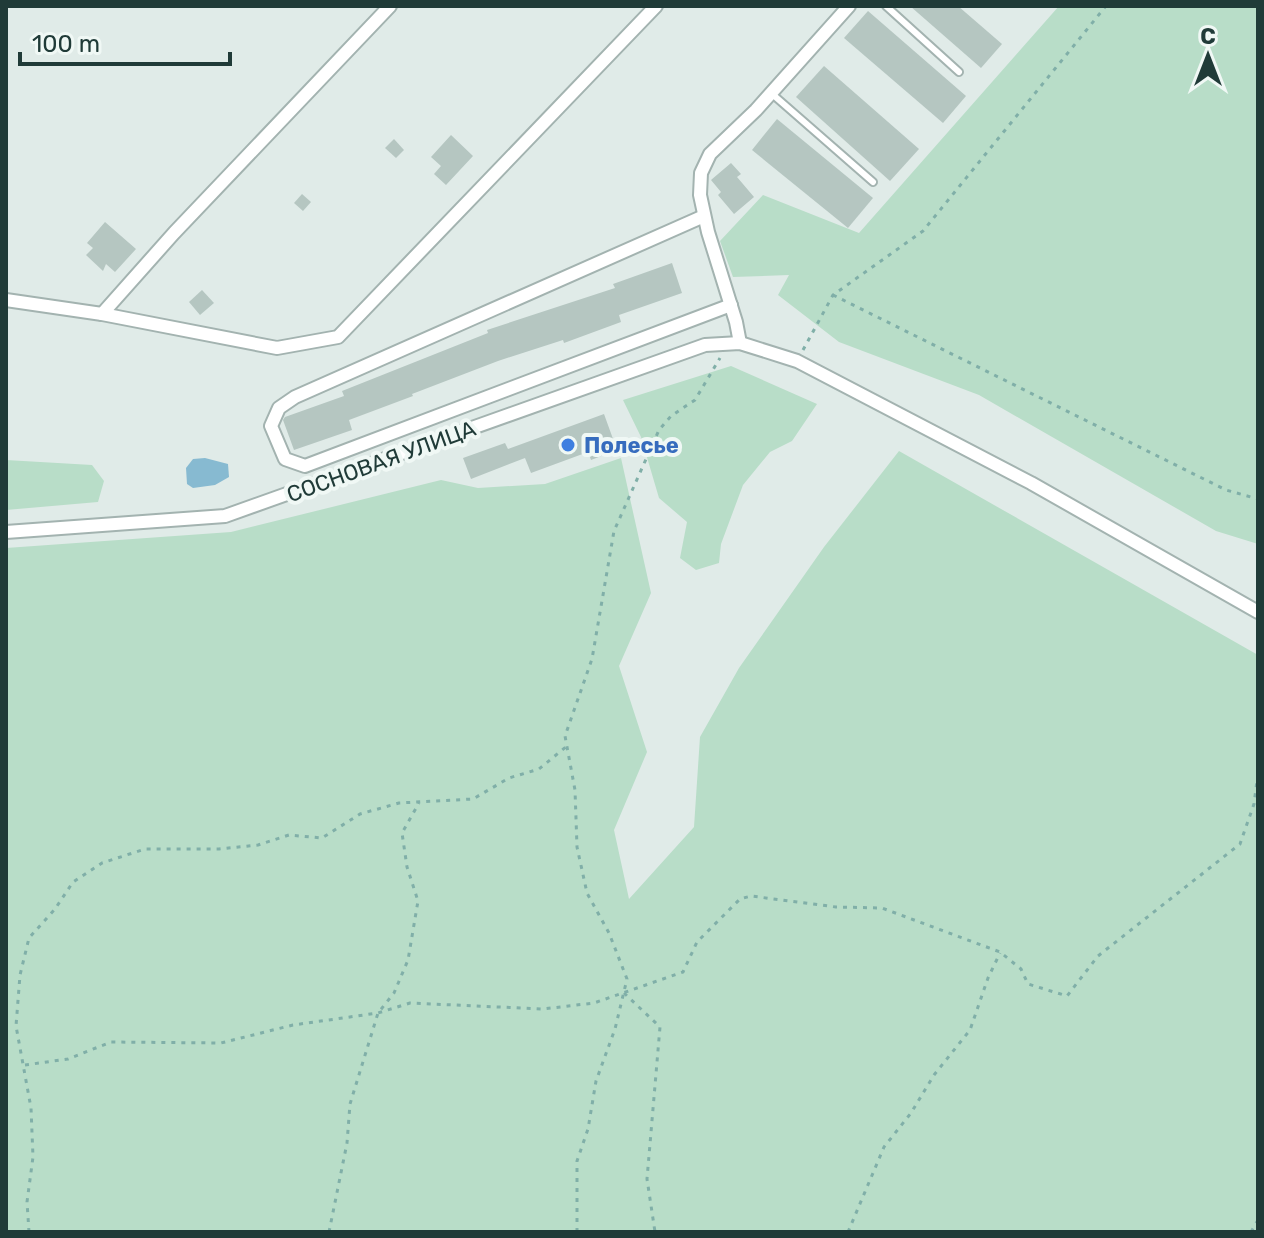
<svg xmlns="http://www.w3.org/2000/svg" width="1264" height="1238" viewBox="0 0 1264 1238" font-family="Rubik,sans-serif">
  <rect width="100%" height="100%" fill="#e0ebe8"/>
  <g fill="#b8ddc8">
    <path d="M1059,6H1258V544L1216,531L979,395L839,342L778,295L789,275L733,277L720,241L763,195L859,233Z"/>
    <path d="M731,366L817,404L792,441L770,452L743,485L721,544L719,563L696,570L680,558L687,522L659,498L641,437L623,400Z"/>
    <path d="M899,451L1258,655V1232H6V548L231,532L441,480L478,488L545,484L621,458L651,593L619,666L647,752L614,830L629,899L694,827L700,737L739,668L824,547Z"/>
    <path d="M6,460L92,465L104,481L98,502L6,510Z"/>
  </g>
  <path fill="#87bad1" d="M205,458L228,464L229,477L215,485L193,488L187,484L186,468L193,459Z"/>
  <g fill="#b5c6c1">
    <path d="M910,6H958L1002,44L981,68Z"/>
    <path d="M868,11L966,96L943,123L844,38Z"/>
    <path d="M824,66L919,149L890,181L796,97Z"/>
    <path d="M777,119L873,198L848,228L752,150Z"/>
    <path d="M451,135L473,156L446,185L434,174L441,166L431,157Z"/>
    <path d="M394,139L404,150L396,158L385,148Z"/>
    <path d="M731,163L741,174L737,177L754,197L734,214L718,195L721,192L711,180Z"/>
    <path d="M302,194L311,202L303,211L294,203Z"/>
    <path d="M105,222L136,249L115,272L106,264L103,271L86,255L93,248L87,243Z"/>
    <path d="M672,263L682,293L619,315L621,322L564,343L563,340L498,361L412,394L413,396L349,420L352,430L294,450L283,420L285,417L344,396L342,391L488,333L487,330L615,288L613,284Z"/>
    <path d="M202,290L214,303L200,315L189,302Z"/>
    <path d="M604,414L617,450L591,460L588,452L531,473L525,458L471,479L463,458L505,443L508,449Z"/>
  </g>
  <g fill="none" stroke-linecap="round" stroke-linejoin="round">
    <defs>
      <g id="lane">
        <path d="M886,6L959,72"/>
        <path d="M771,93L873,182"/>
      </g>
      <g id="street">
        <path d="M704,216L295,397L279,408L271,426L285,459L305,466L731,305"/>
        <path d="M6,300L102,314L277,348L338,337L656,6"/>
        <path d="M102,314L174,233L390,6"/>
        <path d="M740,343L736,322L708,232L700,195L701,173L710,154L756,110L849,6"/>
        <path d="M6,532L225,516L705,345L740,343L797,361L1031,483L1258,612"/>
      </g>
    </defs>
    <use href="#lane" stroke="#a3b3b0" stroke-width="10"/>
    <use href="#street" stroke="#a3b3b0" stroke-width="16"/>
    <g stroke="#80afa8" stroke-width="3" stroke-dasharray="4 6" stroke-linecap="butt">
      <path d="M833,295L1226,490L1258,499"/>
      <path d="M803,350L833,295L923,231L1106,6"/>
      <path d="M624,993L660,1027L647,1179L655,1232"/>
      <path d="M25,1065L68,1059L111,1042L221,1043L293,1025L378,1013L410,1003L543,1009L594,1003L683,972L697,942L740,899L751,896L836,907L882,908L1000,952L1021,969L1028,984L1067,996L1098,956L1240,844L1254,804L1258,773"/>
      <path d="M29,1232L27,1202L33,1157L31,1108L16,1026L20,975L29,938L55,909L73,882L102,863L145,849H219L258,845L289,835L322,838L360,814L399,803L473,799L509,778L539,769L567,746"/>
      <path d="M329,1232L347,1143L350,1104L378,1013L394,993L408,960L418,901L407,867L402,833L419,803"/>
      <path d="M577,1232V1161L588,1129L596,1081L615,1029L627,979L609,933L587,893L577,847L575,790L565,736L592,659L614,531L659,430L671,416L695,400L720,358"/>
      <path d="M848,1232L884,1147L911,1113L934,1075L970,1030L988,978L1000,953"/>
      <path d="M1251,1232L1258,1220"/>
    </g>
    <use href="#lane" stroke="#fff" stroke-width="6"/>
    <use href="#street" stroke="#fff" stroke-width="12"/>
  </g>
  <circle fill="#3f7fe0" stroke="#f0f8f5" stroke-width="3" cx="568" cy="445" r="8"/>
  <g text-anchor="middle" stroke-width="8" stroke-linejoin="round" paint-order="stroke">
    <g font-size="22" font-weight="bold" fill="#366cbe" stroke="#f0f8f5" text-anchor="start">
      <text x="584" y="453">Полесье</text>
    </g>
    <g font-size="22" fill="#203b38" stroke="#f0f8f5">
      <text transform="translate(381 461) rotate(-20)" y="8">СОСНОВАЯ УЛИЦА</text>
    </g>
  </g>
  <rect width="1264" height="1238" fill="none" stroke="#203b38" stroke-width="16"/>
  <g transform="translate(1208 56)" stroke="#f0f8f5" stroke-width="6" paint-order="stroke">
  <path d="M0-6L14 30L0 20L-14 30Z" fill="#203b38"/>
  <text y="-12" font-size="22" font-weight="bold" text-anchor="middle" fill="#203b38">С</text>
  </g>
  <path d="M20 52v12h210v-12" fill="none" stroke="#203b38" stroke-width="4"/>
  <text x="32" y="52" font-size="24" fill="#203b38" stroke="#f0f8f5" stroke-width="6" paint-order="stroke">100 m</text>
</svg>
